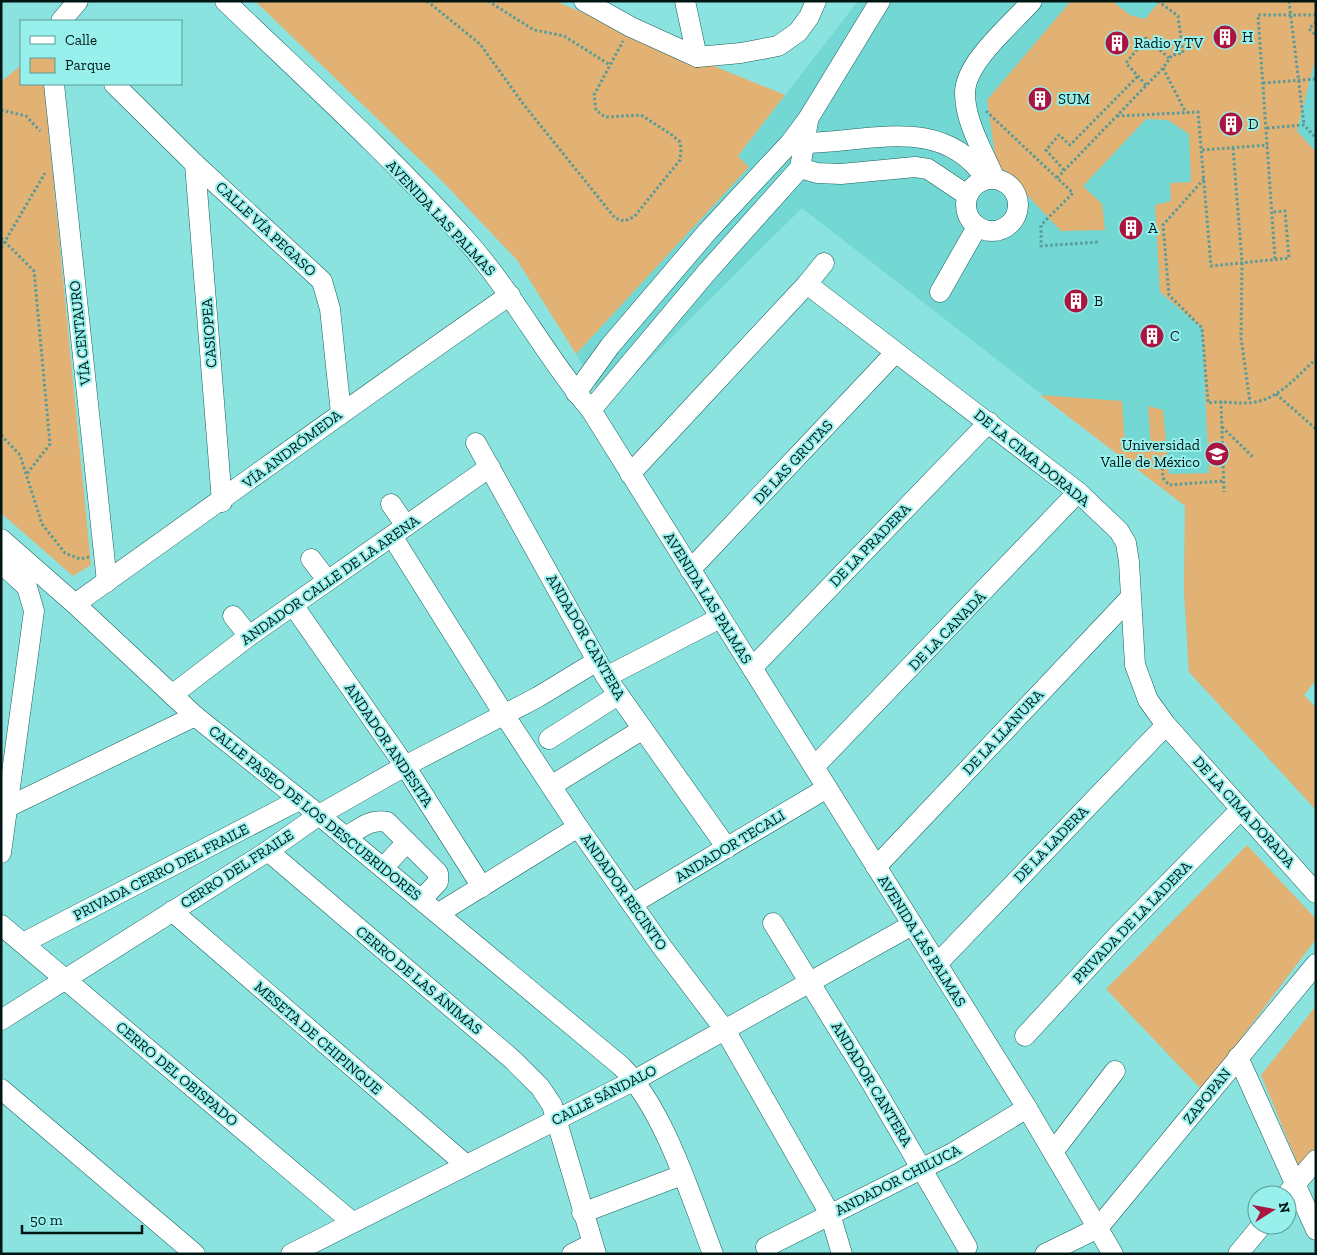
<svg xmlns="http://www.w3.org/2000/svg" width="1317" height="1255" viewBox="0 0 1317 1255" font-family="'Zilla Slab',serif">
  <rect width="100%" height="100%" fill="#8ae3df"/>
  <path fill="#73d7d4" d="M858,1H1316V680L1304,695L1316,708V810L1189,672L1184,591L1185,506L802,208L606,403L576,354L748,167L738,156Z"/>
  <g fill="#e2b275">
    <path d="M255,1H555L785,95L738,156L749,167L576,354L517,260L442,181Z"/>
    <path d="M1071,1H1112L1130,15L1145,19L1160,1H1316V56L1297,131L1316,152V680L1304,695L1316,708V810L1189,672L1184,591L1185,506L1040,395L1122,401L1125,446H1151L1148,406L1163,410L1169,474L1209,473L1202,328L1160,292L1155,205L1171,201L1170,183L1191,182L1189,134L1168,120L1146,119L1083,186L1102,204L1105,230L1061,231L996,162L987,100Z"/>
    <path d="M21,65V84H44L91,565L73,576L1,513V82Z"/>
    <path d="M1247,845L1316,919V939L1202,1090L1106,989Z"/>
    <path d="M1316,1006V1153L1301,1172L1261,1075Z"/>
  </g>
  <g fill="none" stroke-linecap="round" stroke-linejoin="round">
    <defs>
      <g id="minor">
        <path d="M225,1C306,79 390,155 465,239C513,292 545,356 591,410L1027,1108L1113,1254"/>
        <path d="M584,1L631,27L697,57L741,53L778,46L798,32L809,17L816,1"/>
        <path d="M685,1L697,57"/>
        <path d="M61,21L78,1"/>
        <path d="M54,84L107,582"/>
        <path d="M114,84L195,164L322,281L330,309L341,413"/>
        <path d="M792,143C860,146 940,110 986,179"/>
        <path d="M195,164L222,502"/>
        <path d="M800,168L817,173L841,174L915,167L928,169L967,195"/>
        <path d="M994,177C983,151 965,122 965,93C965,62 1012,24 1032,1"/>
        <circle cx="992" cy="205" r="26"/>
        <path d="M807,284L1078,492L1119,531L1126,543L1129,562L1135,665L1148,700L1166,725L1316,893"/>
        <path d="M940,292L977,227"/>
        <path d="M576,393L610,346L708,231L790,143L808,119L880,1"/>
        <path d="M591,410L707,272L800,168L808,121"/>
        <path d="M476,443L606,677L727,848"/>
        <path d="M630,474L807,284L824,263"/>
        <path d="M391,504L406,526"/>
        <path d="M392,536L505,716L578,827L662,947L725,1030L830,1214L842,1254"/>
        <path d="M1,539L75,604L195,716L319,815L621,1066C664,1109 691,1197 713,1254"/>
        <path d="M311,559L327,580"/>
        <path d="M1,563L27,587L34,611L1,853"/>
        <path d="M690,570L895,353"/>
        <path d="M75,604C220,501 364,396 510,295"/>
        <path d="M293,605L405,766L482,887"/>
        <path d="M233,616L249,636"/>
        <path d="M752,668L989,422"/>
        <path d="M606,677L720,618"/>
        <path d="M172,695L249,636L490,467"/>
        <path d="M549,739L618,695"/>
        <path d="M814,767L1078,492"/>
        <path d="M551,786L643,729"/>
        <path d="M6,808L195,716"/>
        <path d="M346,837C359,829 371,818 387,822L438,873V882L422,899"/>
        <path d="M268,851L513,1060L540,1087L552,1105L596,1254"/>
        <path d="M876,867L1130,598"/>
        <path d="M383,868L407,842"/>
        <path d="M632,904L827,788"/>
        <path d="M172,911L465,1164"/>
        <path d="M439,913L578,827"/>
        <path d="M773,923L871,1082L967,1247"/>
        <path d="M1,925L352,1222"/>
        <path d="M23,943L299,800"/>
        <path d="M937,964L1166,725"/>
        <path d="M1,1020L268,851L319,815L405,766L538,697L597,661"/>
        <path d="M1025,1036L1117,936L1241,809"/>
        <path d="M1238,1057L1316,1230"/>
        <path d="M1,1089L195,1254"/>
        <path d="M1053,1152L1115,1071"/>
        <path d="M1288,1193L1316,1160"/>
        <path d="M582,1213L682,1175"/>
        <path d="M766,1247L951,1154L1027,1108"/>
        <path d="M291,1254L635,1080L912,925"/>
        <path d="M572,1254L592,1244"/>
        <path d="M1045,1254L1098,1228L1316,964"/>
        <path d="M1238,1254L1262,1225"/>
      </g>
    </defs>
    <use href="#minor" stroke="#17605e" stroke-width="21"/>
    <g stroke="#599b98" stroke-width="3" stroke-dasharray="2.5 2.5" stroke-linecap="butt">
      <path d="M427,1L480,44L524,105L615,218L624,221L634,217L680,160L681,150L680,142L672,135L641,115L605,117L596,110L594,95L623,41"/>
      <path d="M488,1L534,30L564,36L610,65"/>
      <path d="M1289,1L1304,125"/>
      <path d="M1316,22L1309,29L1316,35"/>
      <path d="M1163,68L1186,113"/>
      <path d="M1263,83L1316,79"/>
      <path d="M1146,85L1126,63L1146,38L1169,58"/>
      <path d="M1,110L26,116L40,131"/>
      <path d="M986,111L1073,193L1041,225V246L1099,242"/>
      <path d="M1117,116L1198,112L1211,266L1289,258L1285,211L1272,212"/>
      <path d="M1267,128L1304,125L1316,138"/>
      <path d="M1233,148L1242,262L1241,338L1250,402"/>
      <path d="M1202,150L1268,145"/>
      <path d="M1064,170L1046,150L1059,135L1070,145L1138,76"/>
      <path d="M1057,178L1163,68L1172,55L1183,53L1178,16L1158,1"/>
      <path d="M1204,179L1163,225L1169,295L1202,328L1208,403C1224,400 1239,405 1255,402C1280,398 1298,375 1316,359"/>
      <path d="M1,238L34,271L50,444L26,475"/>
      <path d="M1,248L45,173"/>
      <path d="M1275,259L1258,15H1316"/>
      <path d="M1276,394L1316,429"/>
      <path d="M1221,401L1224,492"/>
      <path d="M1222,427L1253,457"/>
      <path d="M1,435L20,455L42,524L65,553L80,559L89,557"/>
      <path d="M1162,463L1163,478L1169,485L1223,481"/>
    </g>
    <use href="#minor" stroke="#fff" stroke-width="20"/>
  </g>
  <defs>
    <symbol id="building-disc" viewBox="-11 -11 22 22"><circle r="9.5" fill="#aa1540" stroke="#97f0ec"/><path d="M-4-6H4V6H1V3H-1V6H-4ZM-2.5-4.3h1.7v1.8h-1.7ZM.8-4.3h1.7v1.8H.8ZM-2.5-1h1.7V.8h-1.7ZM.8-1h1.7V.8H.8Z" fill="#fff"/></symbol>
    <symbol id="university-disc" viewBox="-11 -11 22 22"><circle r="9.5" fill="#aa1540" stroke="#97f0ec"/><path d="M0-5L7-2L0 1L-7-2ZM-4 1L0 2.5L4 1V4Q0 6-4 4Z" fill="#fff"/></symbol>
  </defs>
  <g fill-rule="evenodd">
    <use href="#building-disc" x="1211" y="23" width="28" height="28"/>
    <use href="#building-disc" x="1103" y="29" width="28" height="28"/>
    <use href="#building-disc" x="1026" y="85" width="28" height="28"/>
    <use href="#building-disc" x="1217" y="110" width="28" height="28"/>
    <use href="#building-disc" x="1117" y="214" width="28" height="28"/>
    <use href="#building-disc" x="1062" y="287" width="28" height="28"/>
    <use href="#building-disc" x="1138" y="322" width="28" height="28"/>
    <use href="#university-disc" x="1203" y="440" width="28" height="28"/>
  </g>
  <g text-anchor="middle" stroke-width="4" stroke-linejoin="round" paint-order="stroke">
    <g font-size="15" fill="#001615" stroke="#97f0ec" text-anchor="start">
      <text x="1242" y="42">H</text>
      <text x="1134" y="48">Radio y TV</text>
      <text x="1058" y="104">SUM</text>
      <text x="1248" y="129">D</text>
      <text x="1148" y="233">A</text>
      <text x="1094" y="306">B</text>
      <text x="1170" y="341">C</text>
      <text x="1200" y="450" text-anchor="end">Universidad<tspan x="1200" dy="17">Valle de México</tspan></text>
    </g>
    <g font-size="15" fill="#001615" stroke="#97f0ec">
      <text transform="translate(441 218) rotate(47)" y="5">AVENIDA LAS PALMAS</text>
      <text transform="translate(266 229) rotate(43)" y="5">CALLE VÍA PEGASO</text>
      <text transform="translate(80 333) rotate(-96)" y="5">VÍA CENTAURO</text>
      <text transform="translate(209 333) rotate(-94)" y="5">CASIOPEA</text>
      <text transform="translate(292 449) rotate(-37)" y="5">VÍA ANDRÓMEDA</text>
      <text transform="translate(1032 458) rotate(39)" y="5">DE LA CIMA DORADA</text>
      <text transform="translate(793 462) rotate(-47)" y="5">DE LAS GRUTAS</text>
      <text transform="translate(870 545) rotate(-46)" y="5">DE LA PRADERA</text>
      <text transform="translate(330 580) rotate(-35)" y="5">ANDADOR CALLE DE LA ARENA</text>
      <text transform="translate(708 598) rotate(58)" y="5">AVENIDA LAS PALMAS</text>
      <text transform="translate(947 631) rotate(-46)" y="5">DE LA CANADÁ</text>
      <text transform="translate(586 637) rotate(60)" y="5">ANDADOR CANTERA</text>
      <text transform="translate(1003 732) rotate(-47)" y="5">DE LA LLANURA</text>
      <text transform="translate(389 745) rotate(56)" y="5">ANDADOR ANDESITA</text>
      <text transform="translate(1244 812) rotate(48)" y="5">DE LA CIMA DORADA</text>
      <text transform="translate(315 813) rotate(39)" y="5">CALLE PASEO DE LOS DESCUBRIDORES</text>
      <text transform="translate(1051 844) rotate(-46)" y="5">DE LA LADERA</text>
      <text transform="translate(730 846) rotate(-31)" y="5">ANDADOR TECALI</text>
      <text transform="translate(237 869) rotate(-33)" y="5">CERRO DEL FRAILE</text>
      <text transform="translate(161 872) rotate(-27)" y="5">PRIVADA CERRO DEL FRAILE</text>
      <text transform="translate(624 892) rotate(55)" y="5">ANDADOR RECINTO</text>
      <text transform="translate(1132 922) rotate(-46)" y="5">PRIVADA DE LA LADERA</text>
      <text transform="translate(922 941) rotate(58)" y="5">AVENIDA LAS PALMAS</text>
      <text transform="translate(419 980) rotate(40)" y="5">CERRO DE LAS ÁNIMAS</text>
      <text transform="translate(318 1038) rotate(41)" y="5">MESETA DE CHIPINQUE</text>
      <text transform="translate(177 1074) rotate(40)" y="5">CERRO DEL OBISPADO</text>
      <text transform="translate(872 1084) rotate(59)" y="5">ANDADOR CANTERA</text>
      <text transform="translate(604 1095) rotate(-27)" y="5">CALLE SÁNDALO</text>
      <text transform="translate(1207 1096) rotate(-51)" y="5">ZAPOPAN</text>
      <text transform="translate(898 1180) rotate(-27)" y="5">ANDADOR CHILUCA</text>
    </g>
  </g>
  <rect width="1317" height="1255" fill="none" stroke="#001615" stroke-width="5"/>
  <rect x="20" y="20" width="162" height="65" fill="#97f0ec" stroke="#5b9996"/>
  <rect x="30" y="36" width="25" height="8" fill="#ffffff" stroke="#5b9996"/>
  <text x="65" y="45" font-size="15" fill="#001615">Calle</text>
  <rect x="30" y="58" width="25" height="15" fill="#e2b275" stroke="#5b9996"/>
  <text x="65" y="70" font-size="15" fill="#001615">Parque</text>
  <g transform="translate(1272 1210) rotate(79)"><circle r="24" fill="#97f0ec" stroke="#5b9996"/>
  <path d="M0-4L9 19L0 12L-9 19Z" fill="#aa1540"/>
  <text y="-8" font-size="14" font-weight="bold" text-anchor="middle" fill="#001615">N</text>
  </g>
  <path d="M22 1225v8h120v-8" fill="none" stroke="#001615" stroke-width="2.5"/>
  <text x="30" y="1225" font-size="15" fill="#001615" stroke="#97f0ec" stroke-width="4" paint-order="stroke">50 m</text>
</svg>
